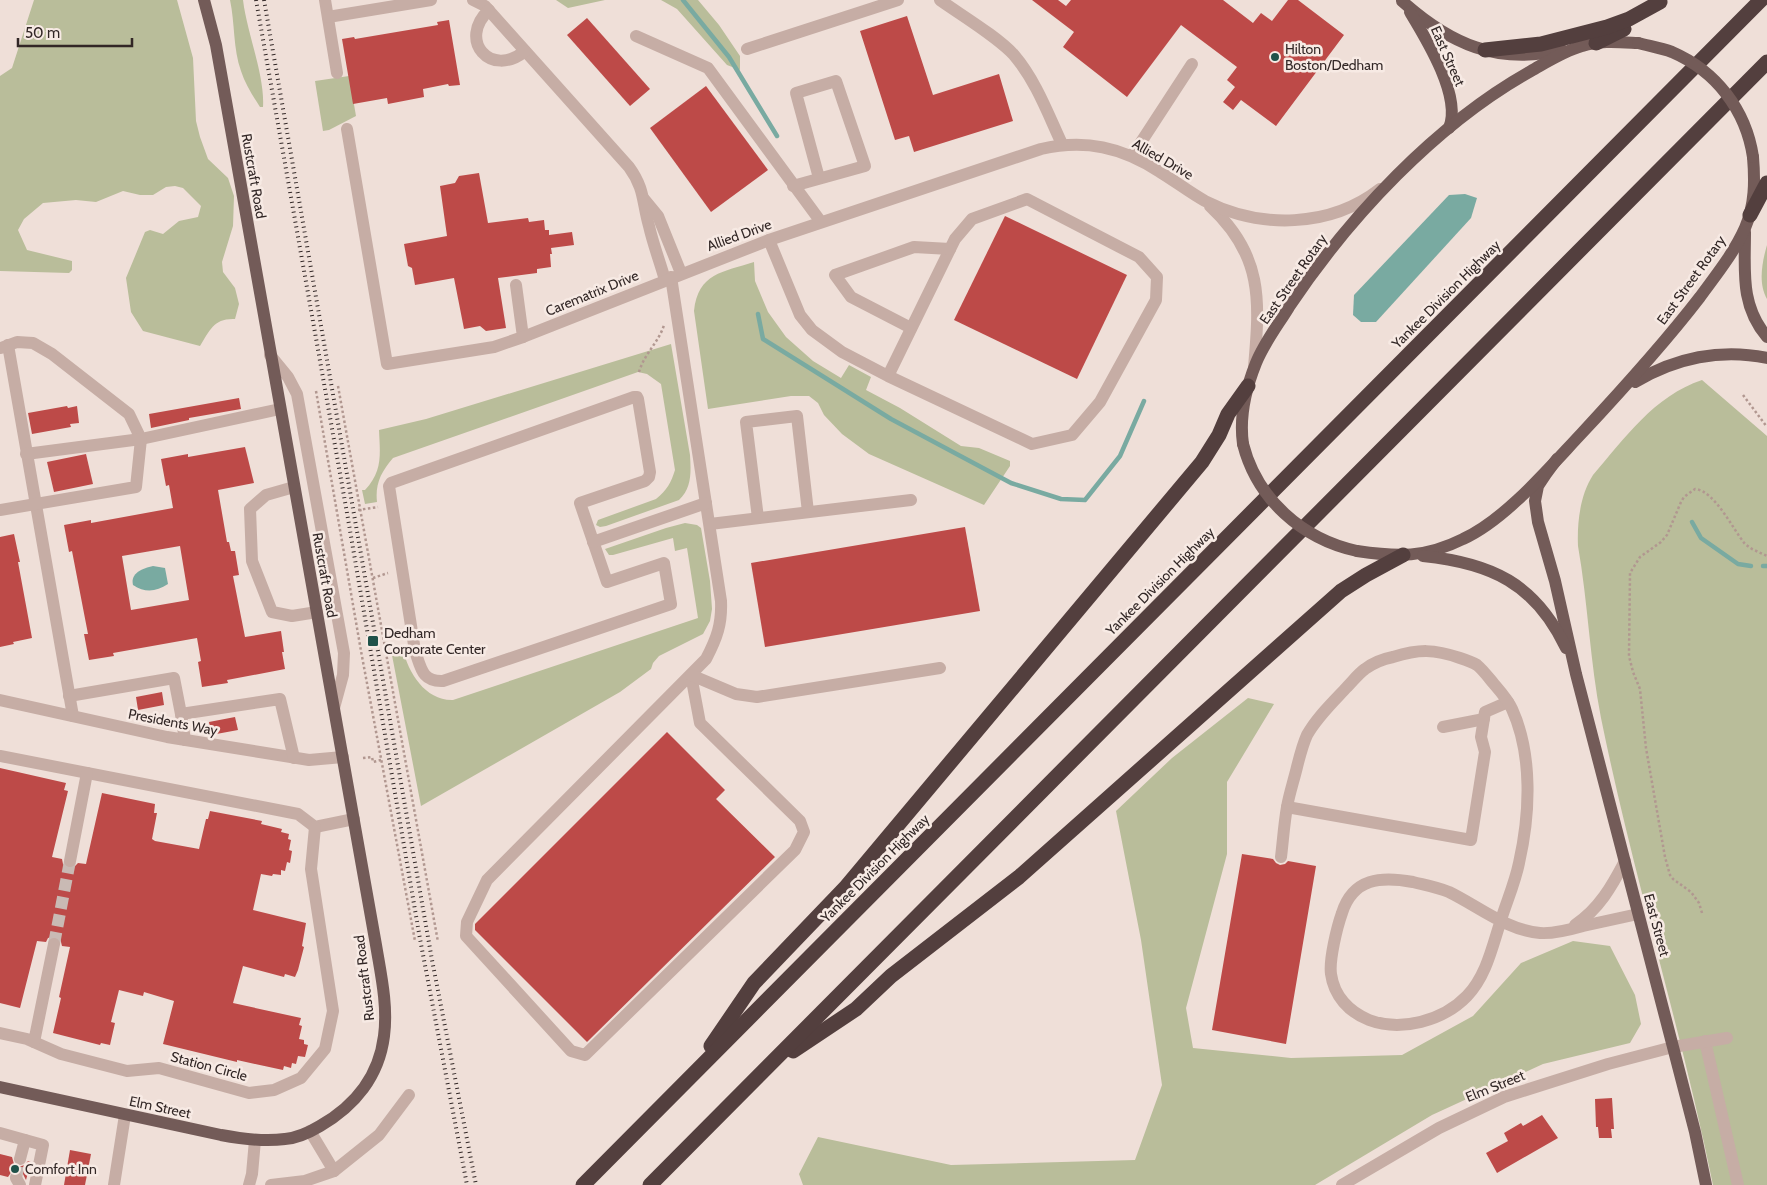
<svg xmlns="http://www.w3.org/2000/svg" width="1767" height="1185" viewBox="0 0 1767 1185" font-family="Cabin,sans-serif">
  <rect width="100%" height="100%" fill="#efdfd8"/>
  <g fill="#b9bd9a">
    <path d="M34,0H177L193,58L196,121L200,137L208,159L228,178L234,196L233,226L222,262L223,272L235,288L239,304L235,319C214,318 210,330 200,346L143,331L131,312L126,278L145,232L150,230L163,234L179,221L198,217L201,206L183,188L175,186L166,187L153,195H140L123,191L96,202L76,200L43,203L24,219L18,230L27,250L72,261V270L69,273L0,271V76L12,68Z"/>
    <path d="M230,0H243C247,33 265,76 263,107H260C253,96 245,84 241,71C233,49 235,23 230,0Z"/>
    <path d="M556,0H605L568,8Z"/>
    <path d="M661,0H698L719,25L740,56V70L727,65L677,9Z"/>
    <path d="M349,76L356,116L329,130L323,131L315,81Z"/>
    <path d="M1767,245V299C1758,284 1762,262 1767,245Z"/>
    <path d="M754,262L755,281L768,312L786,337L813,361L841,378L849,365L871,377L866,390L900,408L961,446L979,448L1010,461V466L984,505L869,454L842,434L824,415L818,403L809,396H791L708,409L694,311C698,273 723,272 754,262Z"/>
    <path d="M671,344L690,455C691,472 692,488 679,500L606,526L600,527L596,525L598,520L656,499C667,490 671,483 675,470L661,384L647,374L638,372L393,458C381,472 375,484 377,502L365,504L362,490H365C383,471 380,454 379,430L426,419Z"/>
    <path d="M1702,380L1767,436V1185H1713C1681,1028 1633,875 1601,718C1590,662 1588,603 1578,546C1577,523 1580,495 1593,475C1625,438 1654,396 1702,380Z"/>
    <path d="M685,523L697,525L701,528L710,581L712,609L710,621L703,634L659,656L653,663L651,669L620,692L421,806L391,650L403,649C408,673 426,701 453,700L698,618L687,548L675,551L673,538L613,555H609L605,549L666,528Z"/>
    <path d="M1248,698L1274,704L1227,782V854L1186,1008L1193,1048L1291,1058L1402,1055L1473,1016L1521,963L1573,941L1610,946L1635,995L1641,1024L1630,1043L1543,1064L1432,1115L1315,1185H803L799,1174L818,1137L951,1165L1135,1160L1162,1085L1141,940L1116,811L1172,758Z"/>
  </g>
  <g fill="#79aaa1">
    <path d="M1465,194L1477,198L1471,218L1376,322H1361L1353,315L1354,295L1449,195Z"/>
    <path d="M153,566L165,568L168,584C156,592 145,593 133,585C130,573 143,568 153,566Z"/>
  </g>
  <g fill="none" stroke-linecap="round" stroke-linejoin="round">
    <g stroke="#79aaa1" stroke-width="4.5">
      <path d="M683,0L729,57L777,136"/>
      <path d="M758,314L763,339L891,419L1011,483L1061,499L1085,500L1120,456L1144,401"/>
      <path d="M1692,522L1701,538L1738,564L1751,566"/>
      <path d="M1763,566H1767"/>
    </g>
  </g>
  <g fill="#bd4a48" fill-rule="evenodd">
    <path d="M1032,0H1058L1066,6L1071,0H1223L1253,23L1261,13L1272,21L1288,0H1298L1344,35L1276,126L1241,100L1233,110L1223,102L1235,87L1227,80L1237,67L1181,25L1127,97L1063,47L1074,32Z"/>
    <path d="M907,16L933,95L999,74L1013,121L914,152L909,136L895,140L860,31Z"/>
    <path d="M587,18L650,89L630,106L567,35Z"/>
    <path d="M449,20L460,85L449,86L448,84L423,89L424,97L388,104L387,98L353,104L342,39L354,37L355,39L438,25L437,22Z"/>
    <path d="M706,86L768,170L711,212L650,128Z"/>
    <path d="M479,173L488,223L528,218L529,222L544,220L545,230H549V235L572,232L574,245L551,248L552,254H550L551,267L537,269V273L498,278L506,328L486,331L480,326L464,329L454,278L415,285L412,268L408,266L404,244L447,236L440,186L455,183L459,176Z"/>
    <path d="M1005,216L1127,275L1077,379L954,320Z"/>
    <path d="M239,398L241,409L189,418V420L151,428L149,414Z"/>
    <path d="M67,406L68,408L77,406L79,423L70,424L71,427L32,434L28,413Z"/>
    <path d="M245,447L254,483L218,490L227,542H229L231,551H235L239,575L233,576L245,637L281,631L284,652H282L285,669L227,680L228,683L202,687L198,662L201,661L197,638L113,653L114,656L89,660L84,634H88L72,551L69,552L64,525L91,520V523L173,508L169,485L166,486L161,459L188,454V457ZM180,546L189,600L131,610L122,556Z"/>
    <path d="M86,454L93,484L54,492L47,462Z"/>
    <path d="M965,527L980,611L765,647L751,563Z"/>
    <path d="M14,534L20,562H18L32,638L13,642L14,644L0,647V537Z"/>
    <path d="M162,692L164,705L138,710L136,697Z"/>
    <path d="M235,717L238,730L211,735L209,722Z"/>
    <path d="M667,732L725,790L716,799L775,857L587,1042L475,930V924Z"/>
    <path d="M0,768L66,783L64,790L68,791L52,857L62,859L63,864L68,869L73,868L78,863L86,864L102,793L155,804L154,813H157L152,839L155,841L199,849L206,819H208L210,811L262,821L261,824L282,829L281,832L289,834L288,839L291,840L289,850L292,851L290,863L287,862L285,871L281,870V875L273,874L272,876L261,874L253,910L306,923L302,946L304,947L298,970L295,977L285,974L284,977L243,966L233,1003L301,1018L299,1025L302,1026L299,1039L304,1040V1044L308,1045L305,1057L298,1056L296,1064L292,1063L291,1068L284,1066L283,1070L237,1060V1062L163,1044L174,1001L144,992L143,996L119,990L111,1022L115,1023L110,1045L101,1043L100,1045L53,1033L61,998L59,997L70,947L62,946L60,938L55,936L48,938L46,942L37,941L20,1008L0,1003Z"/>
    <path d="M1242,854L1273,859L1276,863L1280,865L1285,864L1288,861L1316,866L1286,1044L1212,1030Z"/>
    <path d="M1612,1098L1614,1129H1611L1612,1138H1599L1598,1127H1596L1595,1099Z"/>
    <path d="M1542,1115L1558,1138L1497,1173L1486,1153L1508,1141L1504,1133L1521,1123L1523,1126Z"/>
    <path d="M70,1150L91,1154L85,1185H64Z"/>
    <path d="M0,1154L12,1157L14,1164L18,1167L25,1165L28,1161L31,1162L26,1180L23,1174L17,1170L12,1171L8,1177L0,1175Z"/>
  </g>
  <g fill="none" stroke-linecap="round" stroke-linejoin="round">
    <g stroke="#c9bab4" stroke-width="12" stroke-dasharray="12 6" stroke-linecap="butt">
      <path d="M54,944L70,861"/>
      <path d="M16,1178L20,1159"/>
    </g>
    <g stroke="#b19790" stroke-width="2.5" stroke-dasharray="2.5 2.5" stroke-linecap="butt">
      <path d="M639,372C644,354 659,342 664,325"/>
      <path d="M338,386L438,942"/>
      <path d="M316,391L361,651L415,941"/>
      <path d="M1743,395L1767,427"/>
      <path d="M358,510L378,507"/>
      <path d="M373,578L388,573"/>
      <path d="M363,758L372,757L373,762L381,760"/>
      <path d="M1702,913L1699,903L1691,892L1673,879L1670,875L1665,857L1646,748L1640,689L1633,672L1629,656L1630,573L1640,557L1661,542L1667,535L1681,502L1684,497L1695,489C1715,491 1732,528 1745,544L1752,549L1767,556"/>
    </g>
    <g stroke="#c6ada5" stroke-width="12">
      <path d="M325,0L337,73"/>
      <path d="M473,0L485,6L629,167C645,189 642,202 649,226C653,244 660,262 665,280"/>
      <path d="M940,0C961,15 998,37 1014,55C1036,81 1048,114 1062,144"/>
      <path d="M489,10C457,40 491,79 525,51"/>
      <path d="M328,17L431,0"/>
      <path d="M636,36L708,68L821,222"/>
      <path d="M747,49L898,0"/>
      <path d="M347,129L387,364L494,347L523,337L516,285"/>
      <path d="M1132,156L1192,64"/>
      <path d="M793,186L865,166L836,81L796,93L819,178"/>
      <path d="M644,199L658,216L681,273"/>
      <path d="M1210,206C1263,255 1260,300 1254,367"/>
      <path d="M769,240L800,315L812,330L842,352L888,376L955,239L972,219L1027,199L1139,257L1157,277L1156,300L1100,402L1072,435L1032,444L888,376"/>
      <path d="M671,277L721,601C722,624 717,638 706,659L487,880L467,922L466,936L571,1051L585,1055L795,850L804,832L800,821L700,723L691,675"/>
      <path d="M911,328L851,297L835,275L914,247L950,249"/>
      <path d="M523,337L769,240L1041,149C1085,139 1122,147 1160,172C1175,181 1189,192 1205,201C1260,229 1330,228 1380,189"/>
      <path d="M8,345L73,716"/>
      <path d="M1,348L17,342L33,343L52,354L129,414L141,439L280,409"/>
      <path d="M270,355L288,377L297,394L344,653L343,675L334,708"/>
      <path d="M634,397H637L638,399L650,472L649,477L645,481L580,503L607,582L664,563L671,604L443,681C422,682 421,668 415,651L389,486L391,483Z"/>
      <path d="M294,487L266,495L250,509L252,561L272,612L292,616L317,612"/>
      <path d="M0,510L136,487L141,439L26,454"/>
      <path d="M758,518L746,422L797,416L808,512"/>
      <path d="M710,524L911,500"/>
      <path d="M593,542L706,503"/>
      <path d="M691,675L736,694L757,697L940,668"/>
      <path d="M69,696L174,678L181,714"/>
      <path d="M0,700L167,737L309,760L343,757"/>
      <path d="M1443,727L1484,719"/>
      <path d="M185,740L181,714L280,699L294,758"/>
      <path d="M0,756L298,814L315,827L354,819"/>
      <path d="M1287,807L1471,840L1485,752L1481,737L1485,712L1508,702"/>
      <path d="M1281,857C1283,841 1284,824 1287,807C1289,795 1293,783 1296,771C1299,759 1302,746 1307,735C1317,717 1333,702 1347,687C1353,681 1358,674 1365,669C1373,663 1383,659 1393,657C1419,649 1434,649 1460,658C1466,660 1472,662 1477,665C1483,670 1489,678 1494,684C1500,691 1508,700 1512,709C1533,755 1530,815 1519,863C1515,883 1506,903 1500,923C1492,948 1486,976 1467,996C1443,1021 1401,1032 1369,1020C1349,1012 1334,996 1331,974C1329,960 1337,927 1342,913C1353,878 1381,876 1413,882C1425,885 1437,887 1449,892C1478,906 1506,930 1540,933C1554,934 1569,930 1583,926C1601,922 1619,918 1638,914"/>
      <path d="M70,861L87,773"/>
      <path d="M1575,925C1599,909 1612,886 1625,861"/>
      <path d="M0,1033L27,1039L61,1054L127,1071L159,1068L249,1093L274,1090L301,1078L325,1049L333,1011L311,869L315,827"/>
      <path d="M1705,1041L1738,1185"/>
      <path d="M34,1042L54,944"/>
      <path d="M310,1131L334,1171"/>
      <path d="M0,1133L43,1145L35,1185"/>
      <path d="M20,1159L25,1140"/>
      <path d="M16,1178L20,1185"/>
      <path d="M114,1185L125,1115"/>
      <path d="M249,1185L252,1174L255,1140"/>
      <path d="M271,1185L305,1181L334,1171L379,1135L409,1095"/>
      <path d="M1342,1185L1439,1128L1504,1097L1608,1064L1673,1047L1727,1038"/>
    </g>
    <g stroke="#735b58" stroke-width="12">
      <path d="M1402,1C1450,44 1497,65 1562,50"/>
      <path d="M1410,12C1427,40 1462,97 1449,128"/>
      <path d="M1745,232C1745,271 1740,305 1767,337"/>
      <path d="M1635,382C1675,358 1721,348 1767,358"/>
      <path d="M1243,444C1239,416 1246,388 1256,363C1264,343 1278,325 1289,307C1349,217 1436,124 1531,71C1547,62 1564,51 1582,46C1600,40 1619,42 1638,43"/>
      <path d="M1557,459L1546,474L1538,486L1535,501L1538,522L1555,581L1576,674L1673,1047L1695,1132L1706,1185"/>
      <path d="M1357,551C1398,557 1425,558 1463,539C1505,520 1549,468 1581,434C1622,390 1663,345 1700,297C1716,275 1734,253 1745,228C1755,205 1755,181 1753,157"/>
      <path d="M1423,556C1491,563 1535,583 1566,648"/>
      <path d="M0,1087L221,1135C242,1139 263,1142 285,1139C298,1138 310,1132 320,1126C355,1106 379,1076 384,1036C388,1006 381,975 376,945L216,45L204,0"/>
    </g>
    <g stroke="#533f3e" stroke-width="15">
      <path d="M1596,43L1624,29"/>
      <path d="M1485,50L1541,44L1607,27L1629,19L1660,2"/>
      <path d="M1750,215L1767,183"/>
      <path d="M711,1046L754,983L845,888L1202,462L1219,435L1228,414L1248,386"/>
      <path d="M793,1051L856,1009L891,976L1019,877L1341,591L1366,575L1403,555"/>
      <path d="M583,1185L1761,0"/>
      <path d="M650,1185L1767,62"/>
    </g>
    <g stroke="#322726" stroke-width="4" stroke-dasharray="1 4" stroke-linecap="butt">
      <path d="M256,0L347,513L420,939L467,1185"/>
      <path d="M264,0L432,960L476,1185"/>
    </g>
    <g stroke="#735b58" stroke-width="12">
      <path d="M1638,43C1649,46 1661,48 1672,52C1716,71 1746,110 1753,157"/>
      <path d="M1243,444C1257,499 1302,539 1357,551"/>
    </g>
  </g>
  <g fill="#1f5149" stroke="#f7eae4" stroke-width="2">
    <circle cx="1275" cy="57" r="5"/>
    <rect x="367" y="635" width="12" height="12" rx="2.5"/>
    <circle cx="15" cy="1169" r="5"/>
  </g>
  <g text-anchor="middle" stroke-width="5" stroke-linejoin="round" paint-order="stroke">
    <g font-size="14" fill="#322726" stroke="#f7eae4" text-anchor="start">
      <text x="1285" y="54">Hilton<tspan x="1285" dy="16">Boston/Dedham</tspan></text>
      <text x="384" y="638">Dedham<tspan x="384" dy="16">Corporate Center</tspan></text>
      <text x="25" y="1174">Comfort Inn</text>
    </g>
    <g font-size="14" fill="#322726" stroke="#f7eae4">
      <text transform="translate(1448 56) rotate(66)" y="5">East Street</text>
      <text transform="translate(1163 159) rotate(30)" y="5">Allied Drive</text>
      <text transform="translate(254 176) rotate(80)" y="5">Rustcraft Road</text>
      <text transform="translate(739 235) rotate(-20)" y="5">Allied Drive</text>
      <text transform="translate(1293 279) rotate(-55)" y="5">East Street Rotary</text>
      <text transform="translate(1691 280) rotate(-54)" y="5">East Street Rotary</text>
      <text transform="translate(592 293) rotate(-22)" y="5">Carematrix Drive</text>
      <text transform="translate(1446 294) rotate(-45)" y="5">Yankee Division Highway</text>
      <text transform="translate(325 575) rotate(80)" y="5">Rustcraft Road</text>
      <text transform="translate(1160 581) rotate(-45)" y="5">Yankee Division Highway</text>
      <text transform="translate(173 722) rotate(11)" y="5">Presidents Way</text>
      <text transform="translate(875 868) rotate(-45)" y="5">Yankee Division Highway</text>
      <text transform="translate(1657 925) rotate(75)" y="5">East Street</text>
      <text transform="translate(364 978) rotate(-97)" y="5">Rustcraft Road</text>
      <text transform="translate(209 1066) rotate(15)" y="5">Station Circle</text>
      <text transform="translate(1495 1086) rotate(-22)" y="5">Elm Street</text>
      <text transform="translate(160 1107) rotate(12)" y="5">Elm Street</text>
    </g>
  </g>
  <path d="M18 38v8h114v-8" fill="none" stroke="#322726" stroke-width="2.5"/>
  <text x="25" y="38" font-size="15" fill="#322726" stroke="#f7eae4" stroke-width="4" paint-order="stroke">50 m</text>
</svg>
